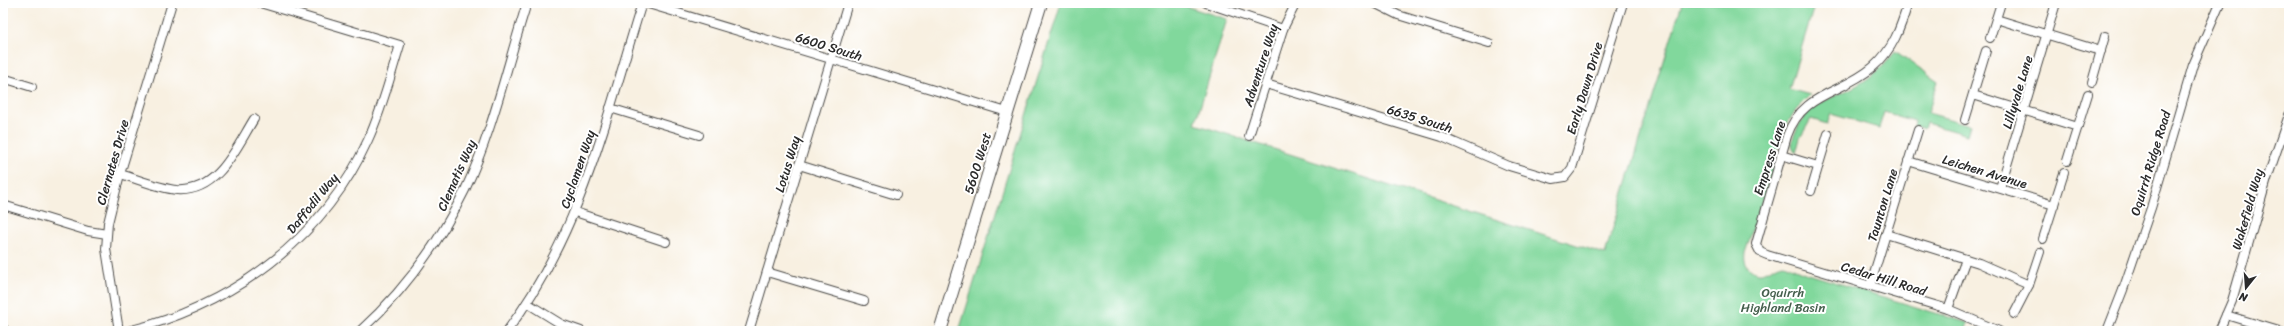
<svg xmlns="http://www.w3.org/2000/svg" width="2292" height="334" viewBox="0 0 2292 334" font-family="Sriracha,sans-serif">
  <rect width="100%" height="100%" fill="#fff"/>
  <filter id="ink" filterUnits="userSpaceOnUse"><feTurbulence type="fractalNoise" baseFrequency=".025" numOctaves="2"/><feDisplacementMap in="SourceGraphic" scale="8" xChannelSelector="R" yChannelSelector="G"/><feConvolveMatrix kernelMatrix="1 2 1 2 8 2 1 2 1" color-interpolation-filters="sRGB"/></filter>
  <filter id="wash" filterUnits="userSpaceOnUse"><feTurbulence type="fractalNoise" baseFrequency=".012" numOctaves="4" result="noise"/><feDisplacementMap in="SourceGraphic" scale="16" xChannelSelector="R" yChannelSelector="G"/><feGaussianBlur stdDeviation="0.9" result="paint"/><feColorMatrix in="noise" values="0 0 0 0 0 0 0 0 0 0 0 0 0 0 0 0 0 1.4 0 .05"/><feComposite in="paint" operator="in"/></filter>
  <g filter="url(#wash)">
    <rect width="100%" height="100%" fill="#f8f0e1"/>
    <g fill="#81d89c" stroke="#568264">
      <path d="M1061,3H1175L1227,19L1195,124L1605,254L1682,3H1815L1789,89L1810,95L1796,109L1786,126L1745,253C1744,259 1745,264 1749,268C1762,281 1772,265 1784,264L1802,272L1968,323L1965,331H959Z"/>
      <path d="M1895,51L1938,81L1928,113L1970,125L1967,135L1926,123L1924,129L1914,126L1915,121L1884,112L1879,128L1831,114L1827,124L1811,119L1800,138L1796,153L1794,151C1790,144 1793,138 1796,131C1809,101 1836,98 1861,83C1874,75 1887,64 1895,51Z"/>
    </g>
  </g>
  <g filter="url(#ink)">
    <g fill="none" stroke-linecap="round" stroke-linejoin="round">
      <defs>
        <g id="minor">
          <path d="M645,3L1007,112"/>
          <path d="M1206,3L1283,29"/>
          <path d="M1374,3L1398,15L1489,43"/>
          <path d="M1908,3C1901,27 1893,50 1873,67C1842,94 1802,92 1787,136L1756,244L1760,252L1767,255L1948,309L1999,331"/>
          <path d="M1996,19L2101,51"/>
          <path d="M1990,38L2001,3"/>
          <path d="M3,78L32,87"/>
          <path d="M2092,82L2105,36"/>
          <path d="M1266,84L1442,137L1509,166L1553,179L1565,177L1572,168L1623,3"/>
          <path d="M1973,95L2078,127"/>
          <path d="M610,108L699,135"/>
          <path d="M1965,120L1986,51"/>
          <path d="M1249,136L1283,29L1296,3"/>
          <path d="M1781,155L1818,166"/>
          <path d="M1908,161L2054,205"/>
          <path d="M2067,161L2088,94"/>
          <path d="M799,165L896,195"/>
          <path d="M120,174C138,179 158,188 177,190C218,193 236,148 254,119"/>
          <path d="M2000,188L2056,3"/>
          <path d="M1811,191L1828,134"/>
          <path d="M3,205L88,231L107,234"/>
          <path d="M575,212L666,242"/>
          <path d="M1886,234L1979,263L2029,285"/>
          <path d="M2043,239L2064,173"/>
          <path d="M767,272L864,301"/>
          <path d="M1870,286L1918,130"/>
          <path d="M527,303L561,324L581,331"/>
          <path d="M1948,309L1966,259"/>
          <path d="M2014,314L2029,285L2040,252"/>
          <path d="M2226,315L2279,331"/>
          <path d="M3,328L4,329"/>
          <path d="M119,331L106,249L108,223L120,174L172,3"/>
          <path d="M128,331C232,305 323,240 368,140C382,110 390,77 400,45L260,3"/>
          <path d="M360,331C403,292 439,243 465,190C493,131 507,65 527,3"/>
          <path d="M507,331C581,233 606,118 642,3"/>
          <path d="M749,331L848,3"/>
          <path d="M2107,331L2123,290L2151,208L2193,65L2220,3"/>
          <path d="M2219,331L2232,301L2267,179L2289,115"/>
        </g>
        <path id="secondary" d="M940,331L1041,3"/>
      </defs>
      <use href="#minor" stroke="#4a4946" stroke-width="10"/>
      <use href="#secondary" stroke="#4a4946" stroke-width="14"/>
      <use href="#minor" stroke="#fff" stroke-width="8"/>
      <use href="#secondary" stroke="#fff" stroke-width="12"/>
    </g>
  </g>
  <g text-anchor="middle" stroke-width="4" stroke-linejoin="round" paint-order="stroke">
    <g font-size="13" fill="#2b2b2b" stroke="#fff">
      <text transform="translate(829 46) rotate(17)" y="5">6600 South</text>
      <text transform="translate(1260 65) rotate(-72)" y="5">Adventure Way</text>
      <text transform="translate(1584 88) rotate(-73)" y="5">Early Dawn Drive</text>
      <text transform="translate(2017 92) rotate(-73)" y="5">Lillyvale Lane</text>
      <text transform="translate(1420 118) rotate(17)" y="5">6635 South</text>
      <text transform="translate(1769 158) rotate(-72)" y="5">Empress Lane</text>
      <text transform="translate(112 162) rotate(-74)" y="5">Clernates Drive</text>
      <text transform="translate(977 163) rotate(-73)" y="5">5600 West</text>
      <text transform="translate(2150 163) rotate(-73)" y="5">Oquirrh Ridge Road</text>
      <text transform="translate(787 164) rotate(-73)" y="5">Lotus Way</text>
      <text transform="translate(577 169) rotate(-71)" y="5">Cyclamen Way</text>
      <text transform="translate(1985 171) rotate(17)" y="5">Leichen Avenue</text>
      <text transform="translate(456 175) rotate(-66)" y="5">Clematis Way</text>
      <text transform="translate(312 203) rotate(-51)" y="5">Daffodil Way</text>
      <text transform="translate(1882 205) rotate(-73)" y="5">Taunton Lane</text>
      <text transform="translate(2247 209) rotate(-74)" y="5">Wakefield Way</text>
      <text transform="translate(1884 278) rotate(17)" y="5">Cedar Hill Road</text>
    </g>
    <g font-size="13" fill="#455f4d" stroke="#fff">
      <text x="1783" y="297">Oquirrh<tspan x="1783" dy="15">Highland Basin</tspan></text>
    </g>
  </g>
  <rect width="2292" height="334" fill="none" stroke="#fff" stroke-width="16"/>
  <g transform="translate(2246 288) rotate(197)" stroke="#ffffff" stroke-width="3" paint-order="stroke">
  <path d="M0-3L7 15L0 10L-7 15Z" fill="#2b2b2b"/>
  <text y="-6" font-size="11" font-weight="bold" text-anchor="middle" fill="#2b2b2b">N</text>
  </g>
</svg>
